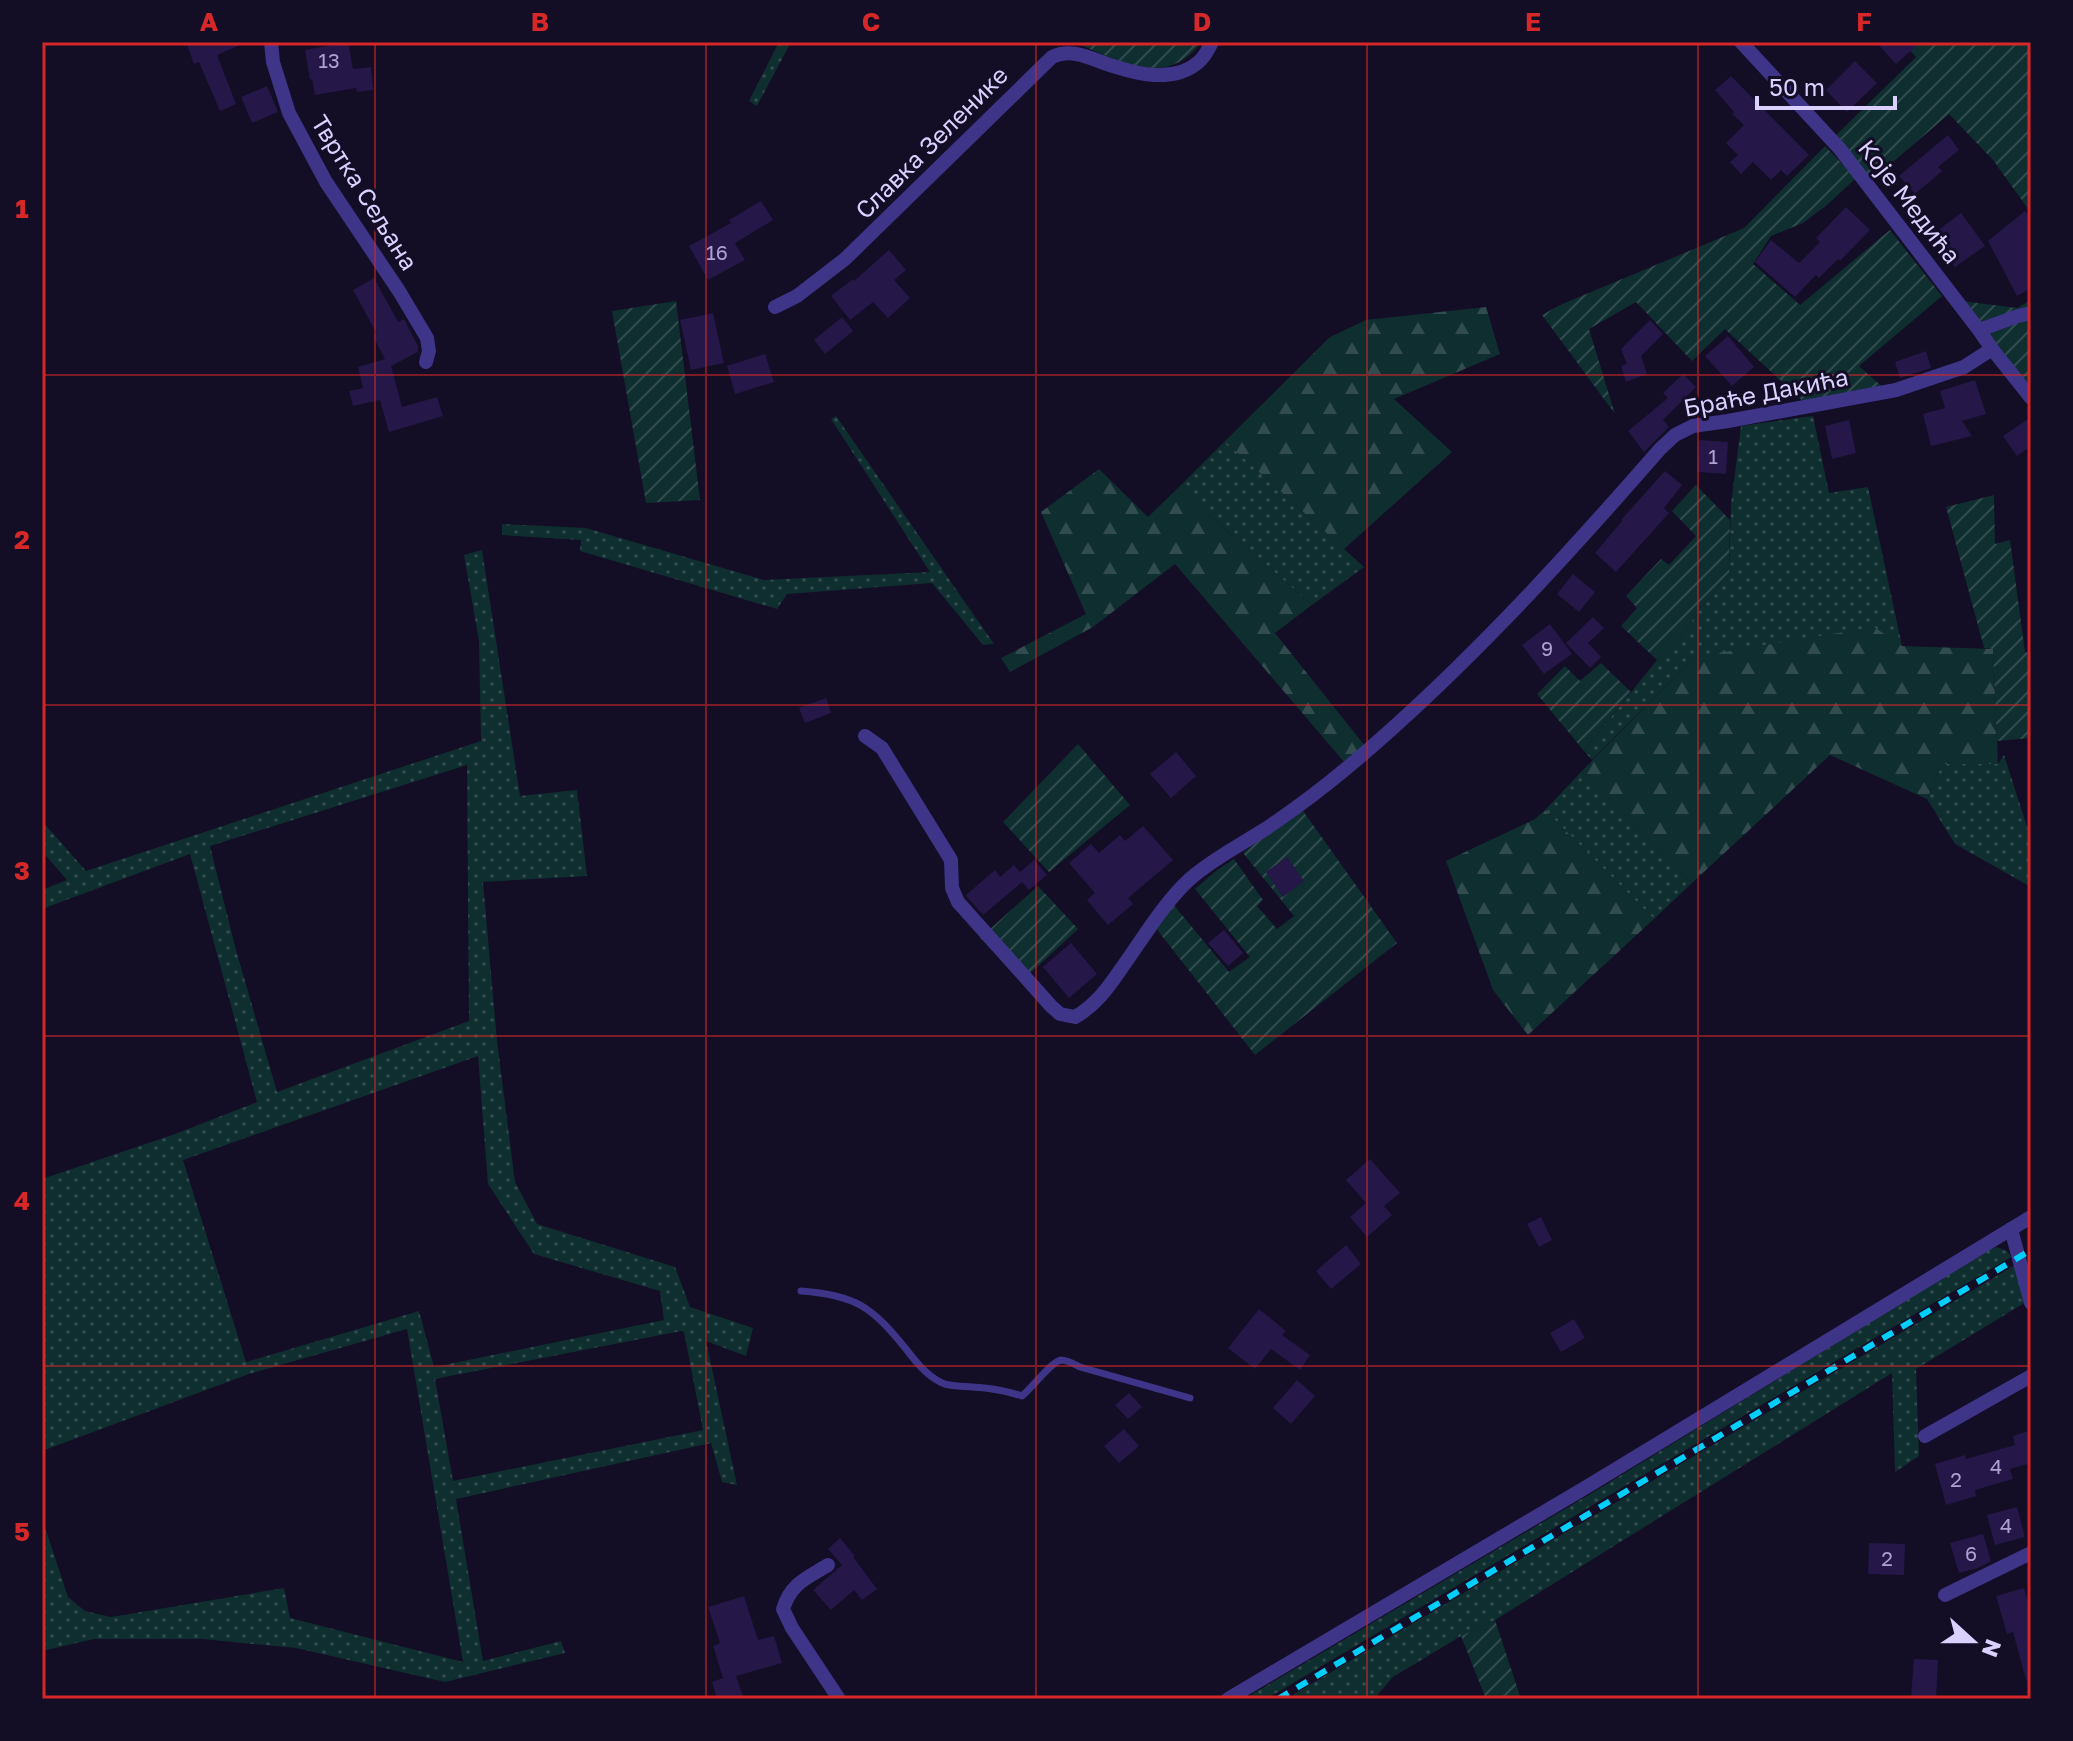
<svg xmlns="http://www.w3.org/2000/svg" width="2073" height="1741" viewBox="0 0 2073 1741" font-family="'Golos Text',sans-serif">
  <defs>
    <pattern id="grass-dots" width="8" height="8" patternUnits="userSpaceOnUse" patternTransform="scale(2)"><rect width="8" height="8" fill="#0f2e30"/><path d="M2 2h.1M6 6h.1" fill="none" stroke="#314b4f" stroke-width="1.8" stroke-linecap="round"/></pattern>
    <pattern id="forest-firs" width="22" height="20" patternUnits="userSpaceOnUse" patternTransform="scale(2)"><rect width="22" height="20" fill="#0f2e30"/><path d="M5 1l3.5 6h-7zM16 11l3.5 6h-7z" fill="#314b4f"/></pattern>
    <pattern id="garden-furrows" width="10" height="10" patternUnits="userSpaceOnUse" patternTransform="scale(2)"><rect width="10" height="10" fill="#0f2e30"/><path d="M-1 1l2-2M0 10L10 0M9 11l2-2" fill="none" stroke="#314b4f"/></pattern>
  </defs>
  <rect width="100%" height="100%" fill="#130d25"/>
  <g fill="url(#grass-dots)" fill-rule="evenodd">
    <path d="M779,42H791L757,106L749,101Z"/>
    <path d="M836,416L994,644L983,645L932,583L787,594L777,609L580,551L581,540L502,535V524L586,528L764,580L930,572L831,419Z"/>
    <path d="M1813,416L1829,493L1868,487L1902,646L1694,657L1592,760L1584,751L1657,660L1678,640L1710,596L1729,573L1731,504L1741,426Z"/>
    <path d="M1225,441L1364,567L1312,605L1178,488Z"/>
    <path d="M482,550L520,796L577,790L587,876L483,882L497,1041L515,1182L537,1224L675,1267L690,1307L753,1328L746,1356L706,1341L737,1485L722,1482L711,1443L456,1499L483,1661L561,1641L565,1653L445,1682L296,1648L203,1639H94L42,1651V1518L68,1597L85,1611L111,1617L284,1588L290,1618L463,1662L407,1329L249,1374L42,1451V1179L175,1134L257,1102L190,854L42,909V890L67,880L42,851V821L86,871L481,741L479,641L464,555ZM467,765L469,1021L277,1092L236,950L210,846ZM478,1056L488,1184L534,1254L660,1291L664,1320L434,1367L419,1311L246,1362L183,1160ZM681,1331L684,1332L703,1430L453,1481L435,1379Z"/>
    <path d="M2004,755L2031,839V887L1955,844L1927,799L1942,764H1998Z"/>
    <path d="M1582,771L1692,883L1654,919L1545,810Z"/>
    <path d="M1997,1247L2007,1251L2011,1257L1266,1699H1244L1597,1490L1988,1250Z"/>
    <path d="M2015,1265L2026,1302L1916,1369L1919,1456L1895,1472L1892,1373L1495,1620L1461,1636L1393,1677L1374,1699H1286Z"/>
  </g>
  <g fill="url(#forest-firs)">
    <path d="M1486,307L1500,354L1394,399L1452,452L1344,549L1225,441L1330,337L1366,320Z"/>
    <path d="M1099,469L1148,517L1178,488L1312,605L1275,633L1365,746L1345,763L1175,564L1093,627L1010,672L1001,658L1086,614L1041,512Z"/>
    <path d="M1874,627L1902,646L1993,649L1998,764H1942L1927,799L1830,755L1692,883L1582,771L1694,657Z"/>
    <path d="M1545,810L1654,919L1528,1035L1493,990L1446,861L1535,819Z"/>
  </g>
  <g fill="url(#garden-furrows)">
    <path d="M1074,42H1200C1197,49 1194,51 1188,56C1155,84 1108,56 1074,42Z"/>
    <path d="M1902,42H2031V213L1993,160L1949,114L1872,180L1835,136L1916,57Z"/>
    <path d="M1825,146L1856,178L1827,205L1803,223L1771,236L1753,264L1800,305L1890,230L1942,296L1859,366L1886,390L1806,404L1725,329L1692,361L1636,302L1589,329L1615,414L1542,315L1560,305L1744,228Z"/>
    <path d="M2031,300V391L1962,301L2017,308Z"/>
    <path d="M676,301L700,500L646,503L612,311Z"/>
    <path d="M1696,485L1730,520L1729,573L1710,596L1678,640L1657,660L1621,626L1637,608L1626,596L1661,559L1669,565L1696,536L1672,511Z"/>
    <path d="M1994,495L1995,544L2010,540L2025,652L2031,653V738L1997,741L1993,649L1984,648L1946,507Z"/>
    <path d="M1601,663L1631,692L1584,751L1537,694L1565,666L1580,681Z"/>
    <path d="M1078,744L1130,805L1049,872L1003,822Z"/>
    <path d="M1301,808L1397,943L1255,1055L1155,927L1173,904L1229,972L1250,957L1195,889L1217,870L1234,859L1263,900L1257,906L1277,929L1294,916L1243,853Z"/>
    <path d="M1038,886L1078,929L1022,981L980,938Z"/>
    <path d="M1495,1620L1521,1699H1486L1461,1636Z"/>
  </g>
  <g fill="#251748">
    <path d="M186,42H247L217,55L236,104L220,111L199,62L194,64Z"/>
    <path d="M348,42L353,69L371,67L373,90L357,92L356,88L315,95L312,79L310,80L305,50Z"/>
    <path d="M1876,42H1921L1896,64Z"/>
    <path d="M1855,61L1877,83L1847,112L1826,90Z"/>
    <path d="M1731,76L1809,155L1787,176L1781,170L1771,180L1753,162L1741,174L1730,162L1738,155L1726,143L1744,125L1732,114L1734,112L1715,90Z"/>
    <path d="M267,86L278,112L252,123L241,97Z"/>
    <path d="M1948,135L1959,150L1938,167L1942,171L1915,194L1899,176Z"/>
    <path d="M761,201L773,220L735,243L745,260L708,280L689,246L731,223L729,220Z"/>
    <path d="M1846,207L1870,230L1840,261L1838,259L1819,278L1816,275L1795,297L1755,262L1771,240L1799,263L1820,242L1816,238Z"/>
    <path d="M2025,211L2031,219V288L2017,296L1988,241Z"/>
    <path d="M1961,213L1985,246L1955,267L1932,235Z"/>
    <path d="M889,250L906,270L894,280L910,298L888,318L873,302L850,320L831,296L853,279L854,281Z"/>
    <path d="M374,278L398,322L404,319L418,346V352L391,366L402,407L437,397L443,416L389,432L380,400L353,406L349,391L363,388L358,367L385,359L373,336L377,334L353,290Z"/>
    <path d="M713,313L724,363L691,370L680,320Z"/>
    <path d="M842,317L853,331L825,354L814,340Z"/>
    <path d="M1650,320L1663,334L1641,356L1647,374L1626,382L1621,366L1627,364L1621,349Z"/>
    <path d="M1728,336L1754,367L1732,386L1705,356Z"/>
    <path d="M1926,351L1931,368L1900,378L1895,362Z"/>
    <path d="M765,354L774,382L735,394L727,366Z"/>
    <path d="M1683,374L1696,387L1663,420L1669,427L1644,452L1628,431L1668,398L1663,393Z"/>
    <path d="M1975,380L1986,414L1962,421L1972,436L1931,446L1923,414L1945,408L1940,391Z"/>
    <path d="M2031,417V446L2017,456L2003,436Z"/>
    <path d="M1849,420L1856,453L1832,459L1825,426Z"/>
    <path d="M1699,440L1728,442L1726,474L1697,472Z"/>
    <path d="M1665,471L1682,485L1664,508L1669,513L1616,572L1595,553L1622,521L1621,520Z"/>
    <path d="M1573,574L1595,592L1579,612L1557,594Z"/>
    <path d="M1593,617L1604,628L1588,643L1601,657L1590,668L1566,643Z"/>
    <path d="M1550,624L1572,654L1544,674L1522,645Z"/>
    <path d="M826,698L831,713L805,723L799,708Z"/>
    <path d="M1176,752L1196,776L1171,798L1150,774Z"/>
    <path d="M1143,826L1173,860L1128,898L1133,904L1108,925L1087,900L1095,893L1069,863L1091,844L1099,853L1120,835L1125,841Z"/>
    <path d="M1287,857L1304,881L1283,897L1266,872Z"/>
    <path d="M1034,860L1047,875L1029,890L1022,882L983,915L967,897L966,895L995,870L1000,877L1014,865L1020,872Z"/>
    <path d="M1224,930L1243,953L1228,966L1208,943Z"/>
    <path d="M1071,943L1097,974L1069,998L1043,967Z"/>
    <path d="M1370,1159L1400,1193L1384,1206L1392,1215L1367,1237L1350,1217L1366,1203L1346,1180Z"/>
    <path d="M1541,1217L1552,1240L1539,1247L1527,1224Z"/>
    <path d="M1346,1245L1361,1264L1331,1289L1316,1271Z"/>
    <path d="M1259,1309L1286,1331L1282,1335L1310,1355L1300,1370L1271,1349L1255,1369L1228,1348Z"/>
    <path d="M1574,1319L1585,1338L1561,1352L1550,1333Z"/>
    <path d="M1297,1380L1315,1396L1291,1424L1273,1408Z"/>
    <path d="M1129,1393L1142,1407L1128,1419L1115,1405Z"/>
    <path d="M1124,1429L1139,1446L1119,1463L1104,1446Z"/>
    <path d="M2031,1430V1463L2010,1469L2013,1479L1975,1490L1976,1496L1946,1505L1935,1464L1965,1455L1966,1459L2015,1445L2013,1436Z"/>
    <path d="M2017,1507L2025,1537L1995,1545L1987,1515Z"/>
    <path d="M1983,1534L1991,1561L1978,1568L1959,1573L1950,1543Z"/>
    <path d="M840,1538L855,1556L853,1557L877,1589L862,1600L854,1590L831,1610L813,1590L842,1565L828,1549Z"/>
    <path d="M1869,1543L1905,1544L1904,1575L1868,1574Z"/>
    <path d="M2024,1588L2031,1614V1680H2026L2013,1632L2007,1634L1996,1596Z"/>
    <path d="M744,1596L758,1640L774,1636L782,1663L736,1676L744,1699H717L712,1682L723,1678L713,1646L720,1643L708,1607Z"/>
    <path d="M1914,1659L1938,1660L1936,1699L1911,1697Z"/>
  </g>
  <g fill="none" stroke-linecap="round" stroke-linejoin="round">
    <path stroke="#3e3488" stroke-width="7" d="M801,1291C856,1295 872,1307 906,1349C916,1362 927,1376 942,1383C952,1387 963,1386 973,1387C990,1388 1007,1391 1022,1396C1031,1389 1052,1361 1061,1360C1067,1360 1074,1364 1080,1367L1190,1398"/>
    <g stroke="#3e3488" stroke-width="14">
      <path d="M271,42L273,62L289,113L326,182L399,291L427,338L429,351L426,362"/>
      <path d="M1741,42L1840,149L1979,330L1992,349L2031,398"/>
      <path d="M775,307L797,296L845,259L1052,57C1073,47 1093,60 1113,66C1135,73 1158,79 1181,72C1198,66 1205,57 1212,42"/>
      <path d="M1979,330L2018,316L2031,313"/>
      <path d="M865,736L882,748L951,860L952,888L958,902L1051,1006L1060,1014L1075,1017C1095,1006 1108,988 1121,969C1142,940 1164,902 1191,878C1214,858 1242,844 1267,828C1298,807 1327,785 1354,762C1466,667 1564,559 1660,449L1675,435L1693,426L1728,421L1896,390L1964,367L1992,349"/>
      <path d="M2011,1229L2031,1303"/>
      <path d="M1925,1436L2031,1376"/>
      <path d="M828,1565C807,1578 791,1583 783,1609L792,1628L839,1699"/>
      <path d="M1945,1595L2031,1553"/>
      <path d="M1228,1699L1588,1486L2031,1217"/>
    </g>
    <path stroke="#00cffc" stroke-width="6" stroke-dasharray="12 10" stroke-linecap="butt" d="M1278,1699L2031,1250"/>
  </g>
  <path fill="none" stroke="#d62828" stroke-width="2" stroke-opacity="0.55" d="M375,42V1699M706,42V1699M1036,42V1699M1367,42V1699M1698,42V1699M42,375H2031M42,705H2031M42,1036H2031M42,1366H2031"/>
  <g text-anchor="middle" stroke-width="6" stroke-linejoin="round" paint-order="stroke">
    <g font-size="20" fill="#ada2d1">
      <text x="329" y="68">13</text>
      <text x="717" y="260">16</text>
      <text x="1713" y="464">1</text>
      <text x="1547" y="656">9</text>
      <text x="1996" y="1474">4</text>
      <text x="1956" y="1487">2</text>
      <text x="2006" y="1533">4</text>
      <text x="1971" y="1561">6</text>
      <text x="1887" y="1566">2</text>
    </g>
    <g font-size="24" fill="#dad1ff" stroke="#130d25">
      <text transform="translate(932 143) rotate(-45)" y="8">Славка Зеленике</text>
      <text transform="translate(364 193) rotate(58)" y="8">Твртка Сељана</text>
      <text transform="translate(1909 202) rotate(52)" y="8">Које Медића</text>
      <text transform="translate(1766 393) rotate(-11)" y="8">Браће Дакића</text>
    </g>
  </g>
  <rect width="2073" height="1741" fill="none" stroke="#130d25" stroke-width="88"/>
  <g transform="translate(1973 1641) rotate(111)" stroke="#130d25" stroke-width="6" paint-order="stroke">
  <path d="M0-6L14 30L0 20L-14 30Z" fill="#dad1ff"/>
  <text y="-12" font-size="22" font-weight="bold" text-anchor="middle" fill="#dad1ff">N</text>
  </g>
  <path d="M1757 96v12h138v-12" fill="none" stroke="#dad1ff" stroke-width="4"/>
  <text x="1769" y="96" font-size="24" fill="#dad1ff" stroke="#130d25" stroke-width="6" paint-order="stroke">50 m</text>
  <rect x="44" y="44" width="1985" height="1653" fill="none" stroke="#d62828" stroke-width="3"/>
  <g font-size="26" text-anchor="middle" font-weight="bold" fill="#d62828">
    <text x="209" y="31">A</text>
    <text x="540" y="31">B</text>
    <text x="871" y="31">C</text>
    <text x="1202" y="31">D</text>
    <text x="1533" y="31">E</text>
    <text x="1864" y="31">F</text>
    <text x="22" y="218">1</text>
    <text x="22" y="549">2</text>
    <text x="22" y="880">3</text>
    <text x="22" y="1210">4</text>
    <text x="22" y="1541">5</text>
  </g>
</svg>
